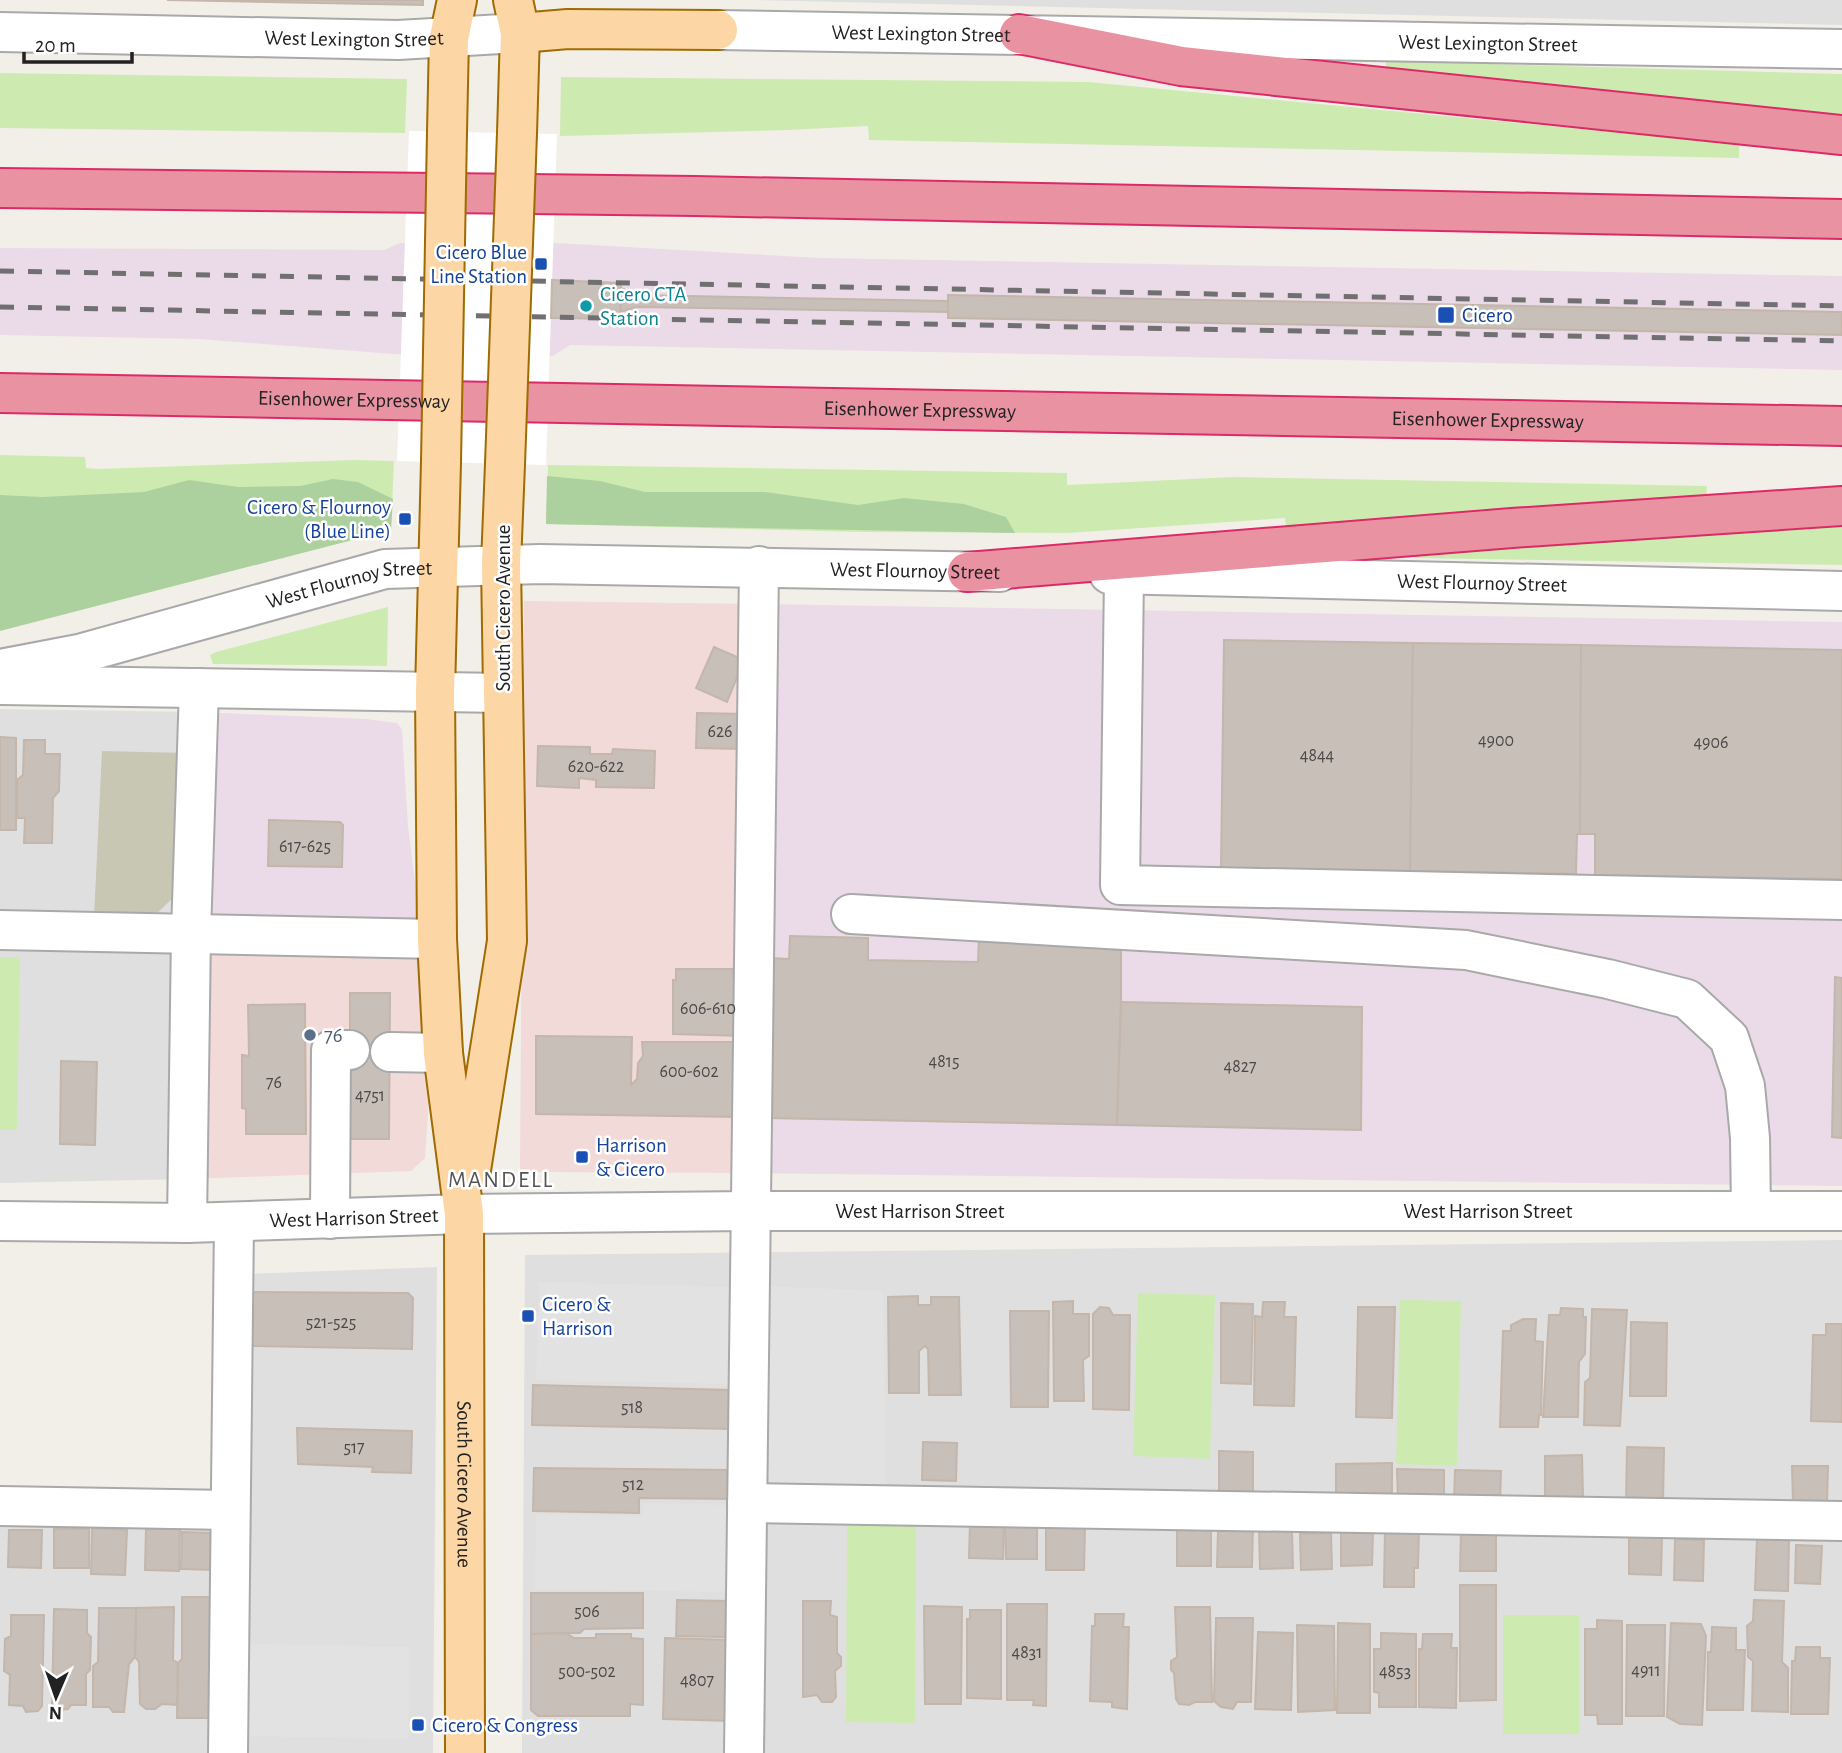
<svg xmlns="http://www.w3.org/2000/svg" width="1842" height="1753" viewBox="0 0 1842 1753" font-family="'Alegreya Sans',sans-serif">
  <rect width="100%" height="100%" fill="#f2efe9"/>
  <g fill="#e0dfdf">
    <path d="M755,0H1842V25Z"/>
    <path d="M0,709L198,712L188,1179L0,1183Z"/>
    <path d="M1842,1240V1753H522L525,1255Z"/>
    <path d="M437,1267L433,1753H0V1487L214,1490L217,1275Z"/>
  </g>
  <g fill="#f2dad9">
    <path d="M524,601L759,604L750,1173L520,1172Z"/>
    <path d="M191,933L422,939L431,1066L425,1158L411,1171L188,1179Z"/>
  </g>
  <g fill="#ebdbe8">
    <path d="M400,243H556L820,258L1842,276V370L570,345L553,356L394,354L198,339L0,335V248L384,250Z"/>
    <path d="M759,604L1842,622V1186L750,1173Z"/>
    <path d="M198,712L366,719L397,723L402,729L408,826L422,939L191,933Z"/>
  </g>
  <path fill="#c7c7b4" d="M102,751L186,753L178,893L149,921L94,917Z"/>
  <g fill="#cdebb0">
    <path d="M1386,61L1842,74V117L1386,68Z"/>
    <path d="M0,73L407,79L405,133L0,128Z"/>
    <path d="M561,77L1088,82L1739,144V158L869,140L868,126L788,130L560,136Z"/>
    <path d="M0,455L85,457L86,468L98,469L353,460L394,461L391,530L0,630Z"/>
    <path d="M548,465L1067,473V485L1233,477L1707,486L1706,498L1286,526L1285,518L1068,533L863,532L546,524Z"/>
    <path d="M1842,523V565L1414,558V552Z"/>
    <path d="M388,607L387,666L213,664L210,655L216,652Z"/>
    <path d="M0,957H20L17,1130H0Z"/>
    <path d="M1138,1293L1215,1295L1210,1459L1133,1456Z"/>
    <path d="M1400,1300L1461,1301L1457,1466L1396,1464Z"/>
    <path d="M847,1520L916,1521L915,1722L912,1723L846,1722Z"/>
    <rect x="1503" y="1615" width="76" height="119"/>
  </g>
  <g fill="#add19e">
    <path d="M547,476L600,481L645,492H765L858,505L904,498L964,504L1006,517L1015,533L546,524Z"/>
    <path d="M333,479L358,482L393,499L391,530L0,631V495L42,497L144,492L189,480L238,487L300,486Z"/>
  </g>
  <g fill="#e2e2e2">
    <path d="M539,1282L733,1287L731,1384L536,1380Z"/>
    <path d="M763,1286L883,1291L886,1493L761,1488Z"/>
    <path d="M643,1503L731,1505L729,1592L535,1589L536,1514L642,1516Z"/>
    <path d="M248,1644L410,1647L408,1739L246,1736Z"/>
  </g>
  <path fill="#fff" d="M409,131L557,134L546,465L397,461Z"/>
  <g fill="#c7bfb8" stroke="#c4b6ab" stroke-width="2">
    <path d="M167,0H423V5Z"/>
    <path d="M552,280L621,283L620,319L551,318Z"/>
    <path d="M621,288L637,295L948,301V312L637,307L621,312Z"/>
    <path d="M948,295L1842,312V335L948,318Z"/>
    <path d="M1224,640L1413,643L1410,871L1221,868Z"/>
    <path d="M1413,643L1581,645L1580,834H1577L1576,874L1410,871Z"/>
    <path d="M1581,645L1842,650V879L1595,875V834H1580Z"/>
    <path d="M714,647L744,660L727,702L696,688Z"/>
    <path d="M697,713L744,714L743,749L696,748Z"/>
    <path d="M0,737L16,738V830H0Z"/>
    <path d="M24,740H45V754H60L59,791L53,798L52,843H24L25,818H17V780L23,775Z"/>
    <path d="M538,746L590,747V754H612L613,749L655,751L654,788L596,787V780L579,778V788L537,786Z"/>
    <path d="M269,820L340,822L343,825L342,867L268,866Z"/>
    <path d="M790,936L868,938V960L978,962L979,937L1121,939V1002L1117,1125L767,1118L771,958L789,959Z"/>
    <path d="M676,969H733L734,981L743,980V1036L673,1034V980H676Z"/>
    <path d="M1835,977L1842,978V1138L1832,1137Z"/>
    <path d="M350,993H390L389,1139H350Z"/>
    <path d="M1121,1002L1362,1007L1361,1130L1117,1125Z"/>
    <path d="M305,1004L306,1134H246V1109L242,1108V1055L249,1056L248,1005Z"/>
    <path d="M536,1036L632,1037L631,1085L637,1079L638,1063L643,1056L642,1042H742L741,1117L536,1114Z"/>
    <path d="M61,1061L97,1062L95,1145L60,1144Z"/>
    <path d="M250,1292L408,1293L413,1298L412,1349L250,1346Z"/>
    <path d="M918,1296V1305H931V1297H959L961,1395H929L928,1349L925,1346L919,1351V1393H889L888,1297Z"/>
    <path d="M1073,1301V1314H1089V1356L1083,1360L1084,1401H1054L1053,1302Z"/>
    <path d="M1263,1302H1285L1284,1317H1296L1294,1406L1254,1405L1255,1316L1262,1317Z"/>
    <path d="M1221,1303L1253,1304L1251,1384L1221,1383Z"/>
    <path d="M1100,1307L1109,1308L1113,1315H1130L1129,1410L1093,1409V1314Z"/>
    <path d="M1358,1307H1395L1392,1418L1356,1417Z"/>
    <path d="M1561,1308L1583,1309V1317H1586L1585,1354L1579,1362L1578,1417H1543L1549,1315H1560Z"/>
    <path d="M1592,1309L1627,1310L1620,1426L1584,1425L1585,1382L1590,1378Z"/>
    <path d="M1010,1311H1049L1048,1407H1011Z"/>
    <path d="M1523,1319H1536L1535,1341L1543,1342L1541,1415H1539L1538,1427H1500L1503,1331H1511V1325Z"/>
    <path d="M1631,1322L1667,1323L1666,1396H1630Z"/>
    <path d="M1826,1324H1842V1422L1811,1421L1813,1335H1826Z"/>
    <path d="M533,1385L732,1390L731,1429L532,1425Z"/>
    <path d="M297,1428L412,1431L411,1473L372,1472L373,1467L298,1464Z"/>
    <path d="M923,1442L957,1443L956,1481L922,1480Z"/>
    <path d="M1627,1447L1664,1448L1663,1505H1626Z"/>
    <path d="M1219,1451L1253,1452V1496H1219Z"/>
    <path d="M1582,1455L1583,1497L1545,1499V1456Z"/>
    <path d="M1392,1463V1501L1336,1500V1464Z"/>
    <path d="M1792,1466H1828L1827,1504L1793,1503Z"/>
    <path d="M534,1468L732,1470V1499L639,1498V1513L533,1511Z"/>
    <path d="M1397,1469L1444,1470V1501H1398Z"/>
    <path d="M1455,1470L1501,1471L1500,1503L1454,1502Z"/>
    <path d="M970,1523L1004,1525L1003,1559L969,1558Z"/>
    <path d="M1037,1525V1559H1006L1005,1526Z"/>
    <path d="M1046,1525H1085L1084,1570H1046Z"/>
    <path d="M1225,1526H1253L1252,1567H1217L1218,1531H1224Z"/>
    <rect x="1177" y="1527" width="34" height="39"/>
    <path d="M92,1528L127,1530L125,1575L91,1574Z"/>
    <rect x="54" y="1529" width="35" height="39"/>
    <path d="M146,1529H180L179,1571L145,1570Z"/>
    <path d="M1341,1529L1373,1531L1372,1565L1341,1566Z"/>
    <path d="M1385,1529L1419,1530L1418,1568H1414V1587H1384Z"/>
    <path d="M9,1530H42L41,1568L8,1567Z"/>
    <path d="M1259,1531H1292L1293,1568L1260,1569Z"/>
    <path d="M1461,1531H1496V1571H1460Z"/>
    <path d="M182,1532L216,1533L215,1570L181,1569Z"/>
    <path d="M1331,1533L1332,1569L1301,1570L1300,1534Z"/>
    <path d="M1662,1536L1661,1575L1629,1574V1537Z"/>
    <path d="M1757,1538L1789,1539L1788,1591L1755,1590Z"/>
    <path d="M1675,1539L1704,1540L1703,1581L1674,1580Z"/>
    <path d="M1796,1545L1822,1546L1820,1584L1795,1583Z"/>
    <path d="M1460,1585H1496V1700L1460,1701Z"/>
    <path d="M531,1593H643V1628L584,1629L580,1633L531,1634Z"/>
    <path d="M182,1597H218V1718H177L178,1663L182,1659Z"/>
    <path d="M677,1600L728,1601L726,1637L676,1636Z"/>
    <path d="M1754,1600L1784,1601L1782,1662L1788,1668V1712L1752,1711L1753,1661L1748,1657L1747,1626L1753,1621Z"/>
    <path d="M803,1601H831L830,1615L837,1617V1653L841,1657V1666L835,1671L836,1697L832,1702H822L817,1695L803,1697Z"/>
    <path d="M1007,1604H1047L1046,1706L1033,1705L1034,1700H1007Z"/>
    <path d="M924,1606L962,1607L961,1704H925Z"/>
    <path d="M174,1607L173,1660L178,1663L177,1705L162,1704L155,1709H146L140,1704L139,1662L135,1657L136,1608Z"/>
    <path d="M1175,1607H1210L1212,1702H1195L1189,1705L1179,1704L1176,1699L1174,1673L1171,1670V1661L1177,1657Z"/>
    <path d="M99,1608H136L135,1657L129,1664L124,1712H113L109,1707H93V1666L98,1662Z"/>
    <path d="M54,1609L87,1610V1633L91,1637L90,1670L86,1674V1705H71L68,1709L58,1710L52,1705Z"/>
    <path d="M970,1610H1001V1699L967,1698V1619H970Z"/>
    <path d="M1095,1614H1124L1123,1627H1129L1127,1709L1112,1707V1702L1090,1701L1092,1626H1095Z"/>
    <path d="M11,1615H44L42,1706L38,1711L26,1712L23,1706L9,1705L10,1675L4,1671L5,1639L11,1636Z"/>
    <path d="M1216,1618H1253L1251,1702H1237L1233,1709L1221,1707L1214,1701Z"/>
    <path d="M1597,1620L1622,1621V1724H1598L1597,1715H1585V1629H1597Z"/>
    <path d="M1338,1623L1370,1624V1713H1337Z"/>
    <path d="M1671,1623L1701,1624L1706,1636L1702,1725L1680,1724L1667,1717Z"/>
    <path d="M1297,1625L1334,1626L1335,1710L1298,1712Z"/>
    <path d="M1627,1625H1665L1664,1716H1626Z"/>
    <path d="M1712,1627L1736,1628V1650H1745L1743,1710H1707L1708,1652H1711Z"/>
    <path d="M1258,1632L1293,1633L1291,1710L1255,1709Z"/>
    <path d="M566,1633L574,1638H596V1634H631V1638L643,1639V1705L630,1704V1716H538L531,1710V1634Z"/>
    <path d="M1381,1633L1416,1634V1707H1379V1693L1374,1692V1649H1381Z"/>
    <path d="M1423,1634H1452L1451,1648H1457L1456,1708L1419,1707V1649H1422Z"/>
    <path d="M665,1638L732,1640L730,1721L663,1719Z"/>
    <path d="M1796,1647H1820V1658H1830L1828,1714H1791L1792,1661H1795Z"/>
  </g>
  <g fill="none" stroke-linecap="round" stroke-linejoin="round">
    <defs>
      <g id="minor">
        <path id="s1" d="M718,30L1842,49"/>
        <path id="s2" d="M0,32L398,40L520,33"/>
        <path id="s3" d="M1109,574L1842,591"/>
        <path d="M1124,575L1120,885L1842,900"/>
        <path id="s4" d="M0,669L79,654L385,569L540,564L1000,572"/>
        <path d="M2,685L503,693"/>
        <path d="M851,914L1466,950L1608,979L1687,999L1729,1038L1745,1086L1750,1138L1751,1211"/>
        <path d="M0,930L437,939"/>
        <path d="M390,1052L443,1053"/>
        <path d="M330,1219L331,1050H350"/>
        <path id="s5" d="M0,1221L187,1223L464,1214L750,1211H1842"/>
        <path d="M187,1223L191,933L199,688"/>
        <path d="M747,1503L1842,1521"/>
        <path d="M0,1506L230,1510"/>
        <path d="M228,1753L234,1222"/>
        <path d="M744,1753L759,566"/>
      </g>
      <g id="major">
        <path d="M513,0L520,33L517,133"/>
        <path d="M520,33L568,29L718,30"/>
        <path d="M447,132L449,38L457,0"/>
        <path id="s6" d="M441,462L435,691L437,939L443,1053L464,1214L465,1753"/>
        <path d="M471,1170L507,941L501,564L505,464"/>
      </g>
      <g id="highway">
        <path d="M1019,34L1181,66L1842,135"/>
        <path d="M0,188L695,196L1842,219"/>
        <path id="s7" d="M0,393L1842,426"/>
        <path d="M967,572L1512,528L1842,506"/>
      </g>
    </defs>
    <use href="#minor" stroke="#a9a9a9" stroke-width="42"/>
    <use href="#major" stroke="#a06b00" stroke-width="42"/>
    <use href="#highway" stroke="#dc2a67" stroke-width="42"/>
    <use href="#minor" stroke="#fff" stroke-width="38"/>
    <use href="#major" stroke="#fcd6a4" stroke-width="38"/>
    <use href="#highway" stroke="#e892a2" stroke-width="38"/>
    <g stroke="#707070" stroke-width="5" stroke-dasharray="14 14" stroke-linecap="butt">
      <path d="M0,271L1842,306"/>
      <path d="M0,307L1842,341"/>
    </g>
    <defs>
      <g id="major-bridge">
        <path d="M441,462L447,132"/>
        <path d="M505,464L517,133"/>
      </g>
    </defs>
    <use href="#major-bridge" stroke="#a06b00" stroke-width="42" stroke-linecap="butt"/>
    <use href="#major-bridge" stroke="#fcd6a4" stroke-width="38"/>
  </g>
  <g fill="#1a4fb4" stroke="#fff" stroke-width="2.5">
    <rect x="534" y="257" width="14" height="14" rx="3.5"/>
    <rect x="1437" y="306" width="18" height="18" rx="3.5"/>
    <rect x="398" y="512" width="14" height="14" rx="3.5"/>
    <rect x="575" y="1150" width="14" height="14" rx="3.5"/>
    <rect x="521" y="1309" width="14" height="14" rx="3.5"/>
    <rect x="411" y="1718" width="14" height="14" rx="3.5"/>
  </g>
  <circle fill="#0f9aa8" stroke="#fff" stroke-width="2.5" cx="586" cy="306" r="7"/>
  <circle fill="#5c6f8a" stroke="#fff" stroke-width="2.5" cx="310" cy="1035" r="7"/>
  <g text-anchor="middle" stroke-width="5" stroke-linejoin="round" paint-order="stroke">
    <g font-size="18" fill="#4b4948">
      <text x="720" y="737">626</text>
      <text x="1496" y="746">4900</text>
      <text x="1711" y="748">4906</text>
      <text x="1317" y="761">4844</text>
      <text x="596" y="772">620-622</text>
      <text x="305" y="852">617-625</text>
      <text x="708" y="1014">606-610</text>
      <text x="944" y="1067">4815</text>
      <text x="1240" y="1072">4827</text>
      <text x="689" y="1077">600-602</text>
      <text x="274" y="1088">76</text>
      <text x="370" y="1101">4751</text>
      <text x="331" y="1328">521-525</text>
      <text x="632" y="1413">518</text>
      <text x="354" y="1453">517</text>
      <text x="633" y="1490">512</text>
      <text x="587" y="1617">506</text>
      <text x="1027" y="1658">4831</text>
      <text x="1646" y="1676">4911</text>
      <text x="587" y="1677">500-502</text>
      <text x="1395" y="1677">4853</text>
      <text x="697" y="1686">4807</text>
    </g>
    <g font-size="21" fill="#222" stroke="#fff">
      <text dy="7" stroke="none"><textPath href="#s1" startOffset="203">West Lexington Street</textPath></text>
      <text dy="7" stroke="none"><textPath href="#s2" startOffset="354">West Lexington Street</textPath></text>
      <text dy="7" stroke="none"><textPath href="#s1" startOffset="770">West Lexington Street</textPath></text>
      <text dy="7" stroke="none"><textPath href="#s7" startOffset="354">Eisenhower Expressway</textPath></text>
      <text dy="7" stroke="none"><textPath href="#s7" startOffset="920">Eisenhower Expressway</textPath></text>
      <text dy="7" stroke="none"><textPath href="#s7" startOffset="1488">Eisenhower Expressway</textPath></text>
      <text dy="7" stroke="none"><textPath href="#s4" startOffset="928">West Flournoy Street</textPath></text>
      <text dy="7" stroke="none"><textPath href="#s3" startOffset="373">West Flournoy Street</textPath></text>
      <text dy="7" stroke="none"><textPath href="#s4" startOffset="360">West Flournoy Street</textPath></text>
      <text transform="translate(503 608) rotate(-90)" y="7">South Cicero Avenue</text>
      <text dy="7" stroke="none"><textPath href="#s5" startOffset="920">West Harrison Street</textPath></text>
      <text dy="7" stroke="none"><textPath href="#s5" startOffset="1488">West Harrison Street</textPath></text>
      <text dy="7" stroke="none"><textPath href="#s5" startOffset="354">West Harrison Street</textPath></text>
      <text dy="7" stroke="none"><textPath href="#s6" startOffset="1024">South Cicero Avenue</textPath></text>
    </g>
    <g font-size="21" fill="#164399" stroke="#fff" text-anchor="start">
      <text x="527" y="259" text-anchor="end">Cicero Blue<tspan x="527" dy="24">Line Station</tspan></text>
      <text x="1462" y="322">Cicero</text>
      <text x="391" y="514" text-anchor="end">Cicero &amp; Flournoy<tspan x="391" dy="24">(Blue Line)</tspan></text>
      <text x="596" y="1152">Harrison<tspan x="596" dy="24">&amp; Cicero</tspan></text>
      <text x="542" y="1311">Cicero &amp;<tspan x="542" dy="24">Harrison</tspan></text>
      <text x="432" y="1732">Cicero &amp; Congress</text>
    </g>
    <g font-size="21" fill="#0d838f" stroke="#fff" text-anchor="start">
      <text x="600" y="301">Cicero CTA<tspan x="600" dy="24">Station</tspan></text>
    </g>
    <g font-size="21" fill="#4e5e75" stroke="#fff" text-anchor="start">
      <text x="324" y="1042">76</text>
    </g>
    <g font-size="23" letter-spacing="2" fill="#555" stroke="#fff">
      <text x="501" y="1187">MANDELL</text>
    </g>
  </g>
  <g transform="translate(56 1697) rotate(182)" stroke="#ffffff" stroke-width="5" paint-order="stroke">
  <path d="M0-5L12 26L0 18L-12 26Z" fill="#222222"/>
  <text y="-10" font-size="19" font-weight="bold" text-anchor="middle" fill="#222222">N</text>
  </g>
  <path d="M24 52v10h108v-10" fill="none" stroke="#222222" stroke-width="3.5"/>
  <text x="35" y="52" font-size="21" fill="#222222" stroke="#ffffff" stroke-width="5" paint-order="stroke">20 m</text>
</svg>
